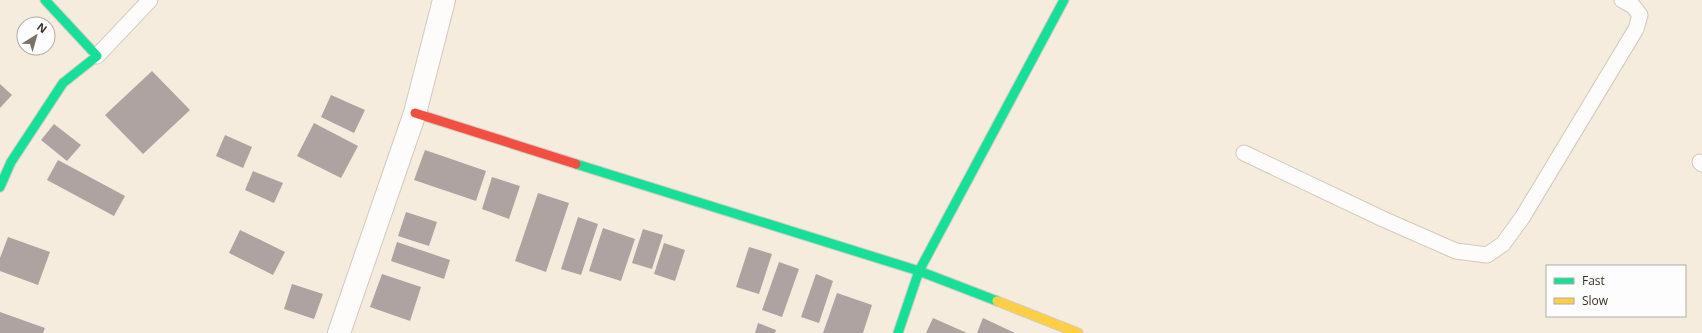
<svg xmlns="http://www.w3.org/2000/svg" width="1702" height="333" viewBox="0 0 1702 333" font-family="'Open Sans',sans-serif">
  <rect width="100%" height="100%" fill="#f5ecde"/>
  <g fill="#aea3a0">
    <path d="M152,71L190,110L143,154L105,115Z"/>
    <path d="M0,84L12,95L0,108Z"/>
    <path d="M331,95L365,110L354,133L321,117Z"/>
    <path d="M314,123L358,146L341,178L297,156Z"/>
    <path d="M54,124L81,145L67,161L41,140Z"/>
    <path d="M225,135L252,147L243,168L216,156Z"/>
    <path d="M425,150L486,171L476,201L414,180Z"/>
    <path d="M58,160L125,196L114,216L47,180Z"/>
    <path d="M253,171L283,183L274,203L245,190Z"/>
    <path d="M492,177L520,186L509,219L482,209Z"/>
    <path d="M538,193L569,203L546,272L515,261Z"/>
    <path d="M406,212L437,222L429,246L398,236Z"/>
    <path d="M578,217L598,224L581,275L561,269Z"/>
    <path d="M603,228L635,239L621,281L589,271Z"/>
    <path d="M643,229L663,235L652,269L632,263Z"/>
    <path d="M240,230L285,252L273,275L229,253Z"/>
    <path d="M8,237L50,252L38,285L0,271V258Z"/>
    <path d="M397,242L450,260L444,279L391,261Z"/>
    <path d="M664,243L685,250L675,281L654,274Z"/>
    <path d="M749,247L772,254L759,294L736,287Z"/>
    <path d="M779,262L799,269L782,317L762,310Z"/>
    <path d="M382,274L421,287L410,321L370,307Z"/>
    <path d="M816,274L833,281L819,323L801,317Z"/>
    <path d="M292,284L323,294L314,319L284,309Z"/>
    <path d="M837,293L872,305L863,333H823Z"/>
    <path d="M0,312L45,328L43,333H0Z"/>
    <path d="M933,318L967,333H926Z"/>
    <path d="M983,318L1015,333H977Z"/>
    <path d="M758,323L776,330L775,333H755Z"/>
  </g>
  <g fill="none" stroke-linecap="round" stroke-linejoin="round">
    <defs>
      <g id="lane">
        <path d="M97,56L150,0"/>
        <path d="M1244,153L1383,219L1456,251L1487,255L1503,244L1522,218L1636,29L1640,15L1633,6L1622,0"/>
        <path d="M1700,162L1702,164"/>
      </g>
      <path id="street" d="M339,333L415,113L444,0"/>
      <g id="fast">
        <path d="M576,164L919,271L997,301"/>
        <path d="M0,187L11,162L63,83L97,56L45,0"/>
        <path d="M898,333L919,271L1064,0"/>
      </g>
      <path id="slow" d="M997,301L1078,333"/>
      <path id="jam" d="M415,113L576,164"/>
    </defs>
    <use href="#lane" stroke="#d1cabe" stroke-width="17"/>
    <use href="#street" stroke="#d1cabe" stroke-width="24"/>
    <use href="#fast" stroke="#d1cabe" stroke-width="11"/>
    <use href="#slow" stroke="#d1cabe" stroke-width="11"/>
    <use href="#jam" stroke="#d1cabe" stroke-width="11"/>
    <use href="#lane" stroke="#fefcfa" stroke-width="15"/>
    <use href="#street" stroke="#fefcfa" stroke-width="22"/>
    <use href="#fast" stroke="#16e098" stroke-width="9"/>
    <use href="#slow" stroke="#ffcf43" stroke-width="9"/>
    <use href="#jam" stroke="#f24e42" stroke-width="9"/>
  </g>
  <rect x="1546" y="265" width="140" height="52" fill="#fdfdfd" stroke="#afaba7"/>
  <rect x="1554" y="278" width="20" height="6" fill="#16e098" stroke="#afaba7"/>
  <text x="1582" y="285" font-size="12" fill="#393126">Fast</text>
  <rect x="1554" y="298" width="20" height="6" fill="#ffcf43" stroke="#afaba7"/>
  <text x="1582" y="305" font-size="12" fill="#393126">Slow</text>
  <g transform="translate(36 36) rotate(37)"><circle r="19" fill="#fdfdfd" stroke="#afaba7"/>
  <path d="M0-3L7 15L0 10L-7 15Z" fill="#7b7266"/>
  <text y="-6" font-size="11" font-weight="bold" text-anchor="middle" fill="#393126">N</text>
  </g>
</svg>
